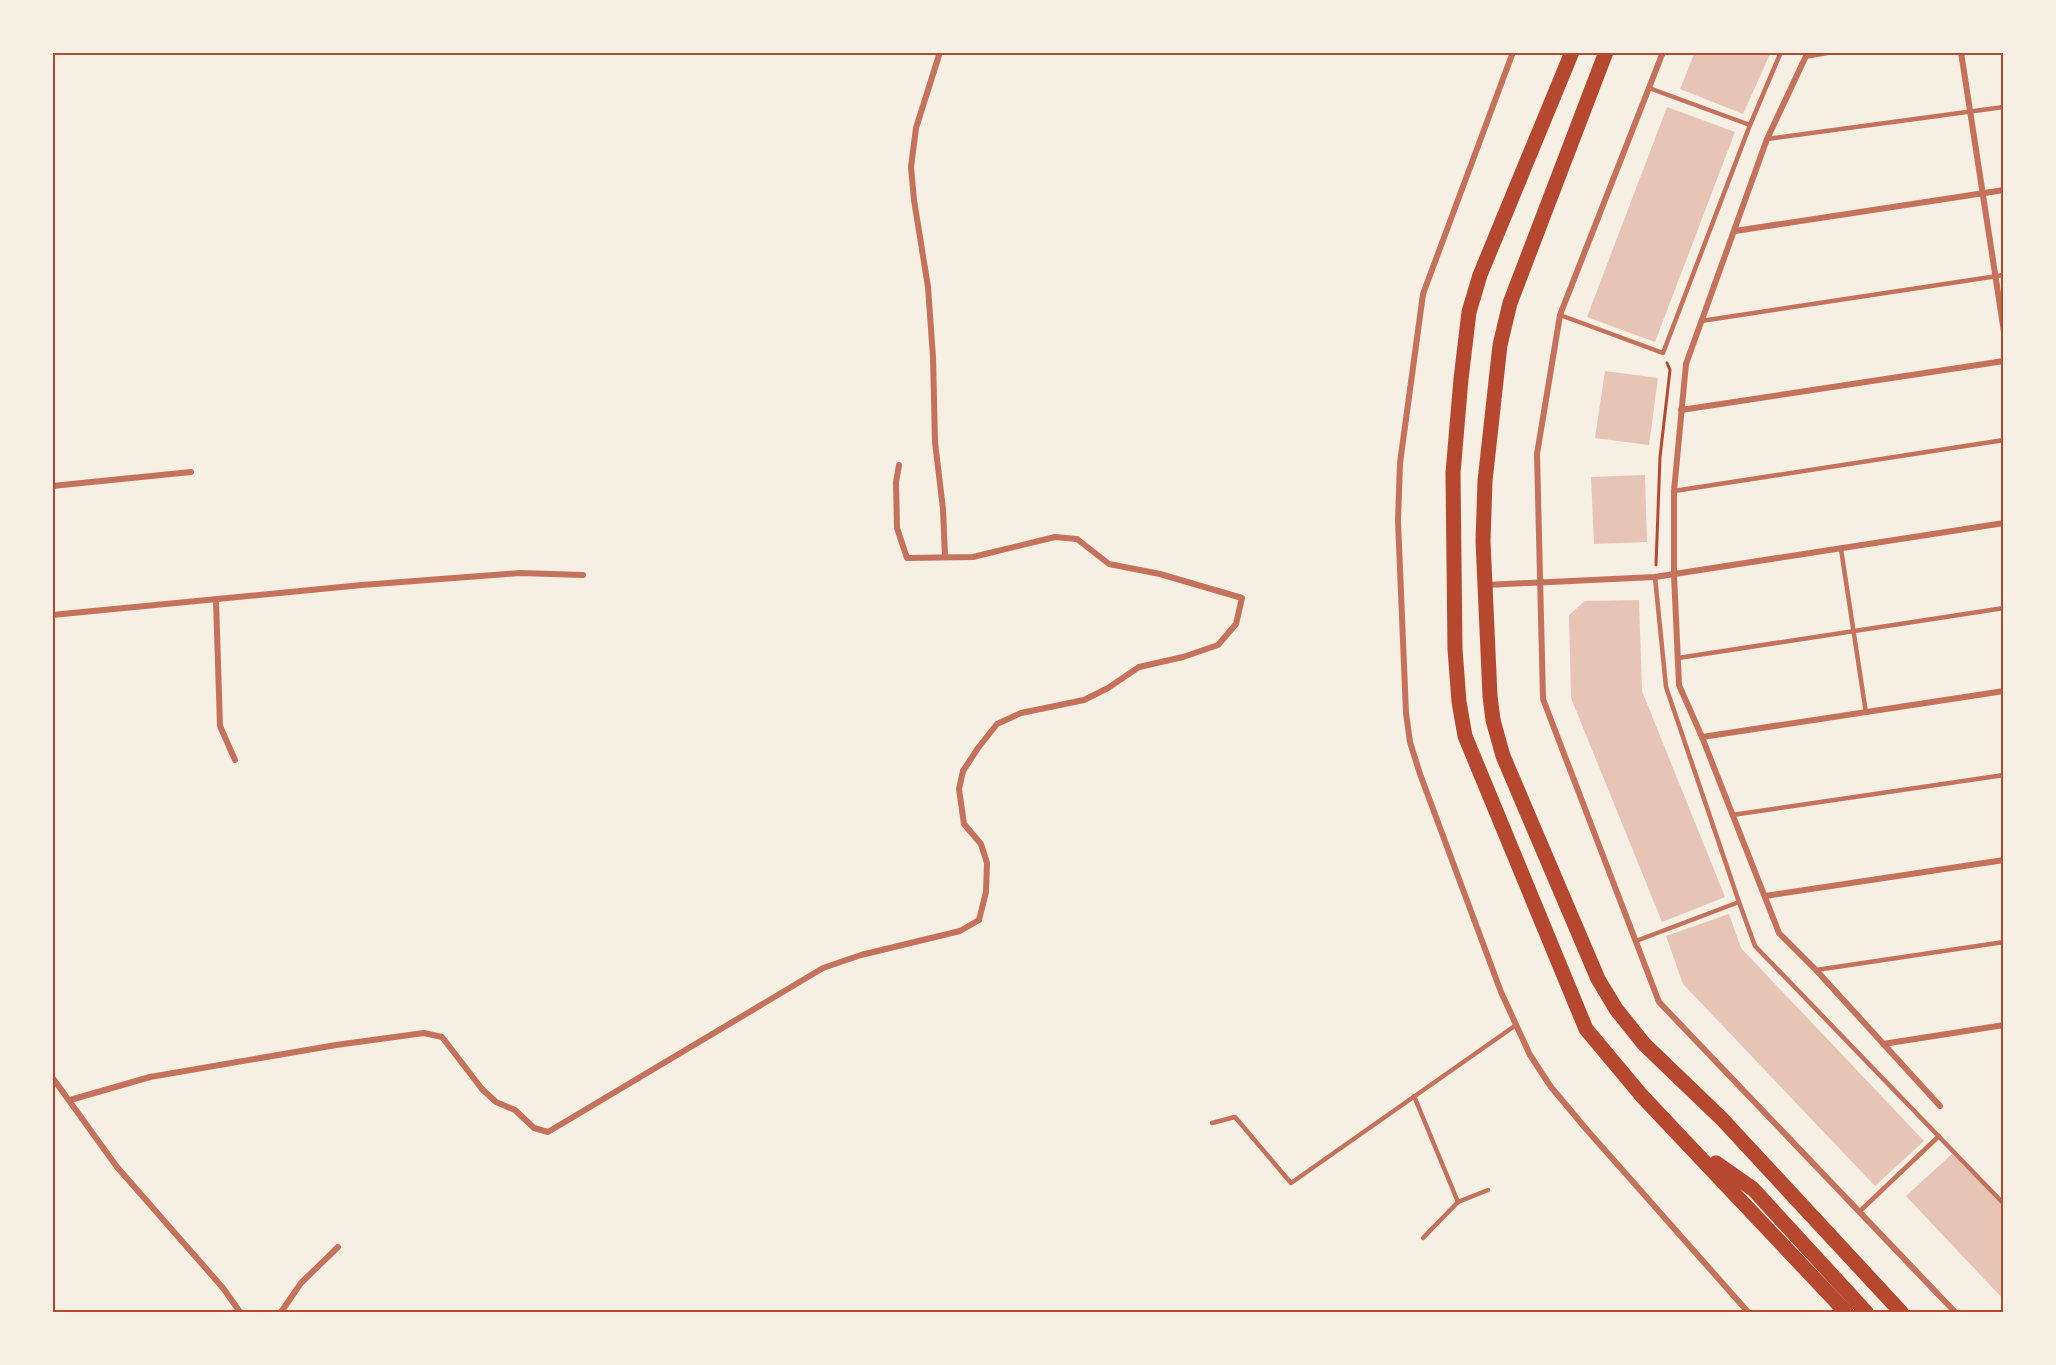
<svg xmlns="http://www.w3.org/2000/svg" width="2056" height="1365" viewBox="0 0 2056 1365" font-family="'DM Sans',sans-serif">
  <rect width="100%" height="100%" fill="#f6efe4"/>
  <g fill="#e6c5b7">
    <path d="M1695,52H1771L1743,114L1680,89Z"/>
    <path d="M1667,107L1735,132L1655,342L1587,317Z"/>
    <path d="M1605,371L1658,378L1649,445L1595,438Z"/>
    <path d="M1645,475L1647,542L1594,544L1591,477Z"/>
    <path d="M1639,600L1642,691L1725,897L1662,922L1571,698L1569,615L1585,601Z"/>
    <path d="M1729,914L1741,948L1924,1141L1875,1186L1683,984L1666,936Z"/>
    <path d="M1953,1153L2004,1206V1300L1906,1196Z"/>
  </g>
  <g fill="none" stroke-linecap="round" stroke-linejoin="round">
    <path stroke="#b5482f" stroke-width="3" d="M1656,565L1660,457L1670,370L1667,363"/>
    <g stroke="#c5725c" stroke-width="4.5">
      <path d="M1649,88L1750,125"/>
      <path d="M1767,139L2004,107"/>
      <path d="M1560,315L1663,353L1750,125L1781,52"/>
      <path d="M1701,321L2004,275"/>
      <path d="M1674,491L2004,440"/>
      <path d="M1841,549L1866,713"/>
      <path d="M1655,577L1666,687L1739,902L1755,946L2004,1204"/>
      <path d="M1678,658L2004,608"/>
      <path d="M1732,815L2004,775"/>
      <path d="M1636,941L1739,902"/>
      <path d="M1816,970L2004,942"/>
      <path d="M1414,1096L1458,1202"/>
      <path d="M1212,1123L1235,1117L1291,1183L1516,1025"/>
      <path d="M1859,1212L1939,1136"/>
      <path d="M1423,1238L1458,1202L1488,1190"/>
    </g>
    <g stroke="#c5725c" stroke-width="6">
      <path d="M940,52L916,128L911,167L914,200L928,287L933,357L935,442L943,509L945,556"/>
      <path d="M1513,52L1423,294L1400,463L1398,521L1406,713L1410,742L1420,774L1501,992L1530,1055L1551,1087L1587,1130L1748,1312"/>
      <path d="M1663,52L1560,315L1537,454L1543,699L1659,1002L1955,1312"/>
      <path d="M1828,52L1806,56L1767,139L1686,364L1674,491V574L1679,685L1702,737L1779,933L1816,970L1940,1106"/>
      <path d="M1961,52L2004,332"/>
      <path d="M1735,231L2004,190"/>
      <path d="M1681,410L2004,361"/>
      <path d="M52,486L191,472"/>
      <path d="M1486,585L1655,577L2004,523"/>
      <path d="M216,600L220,726L235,760"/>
      <path d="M52,615L362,585L520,573L583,575"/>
      <path d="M1702,737L2004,691"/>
      <path d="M1765,896L2004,860"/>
      <path d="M1883,1044L2004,1025"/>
      <path d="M52,1077L117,1167L223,1288L240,1312"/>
      <path d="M70,1100L150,1077L336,1045L424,1033L442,1037L482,1089L496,1102L515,1110L534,1128L548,1132L823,968L861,955L960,931L979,920L986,892L987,863L981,844L964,824L959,789L963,771L978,748L997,724L1021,713L1084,700L1108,688L1139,667L1183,657L1218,645L1236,624L1242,598L1160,574L1109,564L1077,539L1055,537L973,557L907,558L897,528L896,482L899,465"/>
      <path d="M281,1312L301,1283L338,1247"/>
    </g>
    <g stroke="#b5482f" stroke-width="15">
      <path d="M1572,52L1480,275L1469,312L1461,379L1453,473L1455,649L1459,702L1465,736L1586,1029L1642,1096L1846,1312"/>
      <path d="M1606,52L1510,303L1500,345L1485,481L1483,541L1490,696L1493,720L1503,756L1598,979L1616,1009L1644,1044L1722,1119L1901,1312"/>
      <path d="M1716,1163L1753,1189L1866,1312"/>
    </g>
  </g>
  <rect width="2056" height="1365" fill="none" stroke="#f6efe4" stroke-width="108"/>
  <rect x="54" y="54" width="1948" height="1257" fill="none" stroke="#b5482f" stroke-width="2"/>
</svg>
